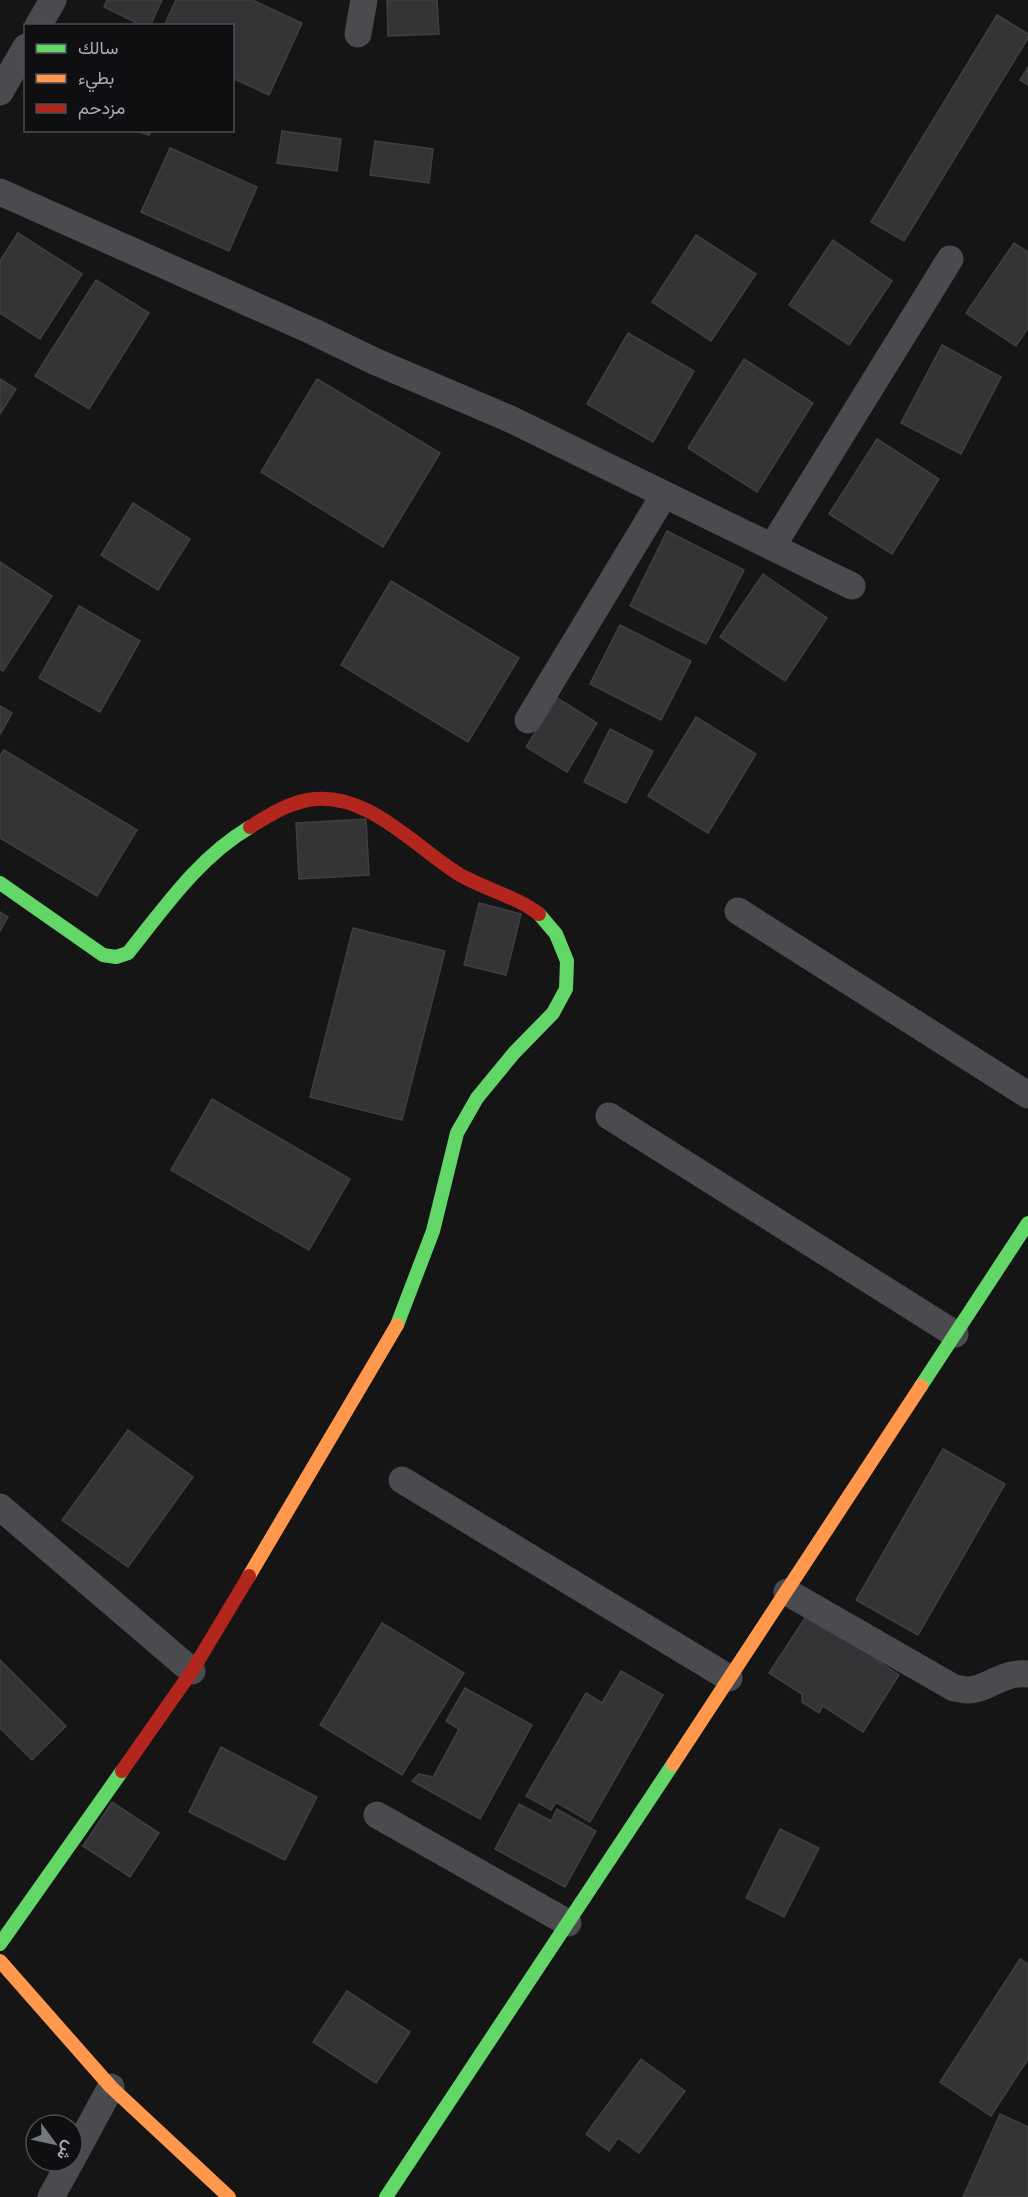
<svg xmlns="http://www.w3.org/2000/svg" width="1028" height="2197" viewBox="0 0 1028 2197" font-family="Ubuntu,Vazirmatn,sans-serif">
  <rect width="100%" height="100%" fill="#151515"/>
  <g fill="#343436" stroke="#3d3f41" stroke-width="1.5">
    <path d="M107,0H162L150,26H143L104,7Z"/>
    <path d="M176,0H252L302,23L269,95L232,78V26H164Z"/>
    <path d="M387,0H437L439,34L388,36Z"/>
    <path d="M997,15L1028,34V38L904,241L871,222Z"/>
    <path d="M1028,67V85L1020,80Z"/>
    <path d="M133,130H151L149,135Z"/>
    <path d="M282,131L341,139L337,171L277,163Z"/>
    <path d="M375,141L433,149L429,183L370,175Z"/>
    <path d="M170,148L257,187L229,251L141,212Z"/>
    <path d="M18,233L82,274L40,339L0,313V261Z"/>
    <path d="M696,235L756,274L711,341L652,302Z"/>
    <path d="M833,240L892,281L849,345L789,305Z"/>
    <path d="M1014,243L1028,252V328L1016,346L966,313Z"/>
    <path d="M96,280L149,313L89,409L35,376Z"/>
    <path d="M628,333L694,371L653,442L587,404Z"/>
    <path d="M942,345L1001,377L961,454L901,423Z"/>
    <path d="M744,359L813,403L757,492L688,448Z"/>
    <path d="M0,379L16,389L0,414Z"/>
    <path d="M317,379L440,453L383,547L261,472Z"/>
    <path d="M877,439L939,479L892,554L829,514Z"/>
    <path d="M133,503L190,539L158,590L101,555Z"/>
    <path d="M667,531L744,570L706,644L630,606Z"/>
    <path d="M0,562L52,596L3,671L0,669Z"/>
    <path d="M763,574L827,618L785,681L720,637Z"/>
    <path d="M391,581L519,658L468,742L341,665Z"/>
    <path d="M79,606L140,641L100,712L39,678Z"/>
    <path d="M620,625L691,661L661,720L590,684Z"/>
    <path d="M557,698L597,723L567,772L526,747Z"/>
    <path d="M0,706L12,713L0,735Z"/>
    <path d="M696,717L756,754L708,833L648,796Z"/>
    <path d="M610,729L653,751L626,803L584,782Z"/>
    <path d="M4,750L137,830L97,896L0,838V756Z"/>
    <path d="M366,819L369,875L299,879L296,823Z"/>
    <path d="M479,903L521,914L506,975L464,965Z"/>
    <path d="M0,912L8,917L0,931Z"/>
    <path d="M353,928L445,951L402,1120L310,1097Z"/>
    <path d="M212,1099L350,1179L309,1250L171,1170Z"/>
    <path d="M128,1430L193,1477L128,1567L62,1520Z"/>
    <path d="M943,1449L1005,1484L918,1635L856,1600Z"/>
    <path d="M807,1615L878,1652L874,1658L899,1675L863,1732L823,1706L819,1713L802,1702V1694L769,1673Z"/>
    <path d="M382,1623L464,1673L402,1775L320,1725Z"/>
    <path d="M0,1660L66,1726L32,1760L0,1728Z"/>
    <path d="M621,1671L663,1695L590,1822L556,1802L551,1810L526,1796L586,1693L602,1703Z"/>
    <path d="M465,1688L532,1725L480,1819L412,1781L419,1774L433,1777L459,1729L446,1721Z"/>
    <path d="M221,1747L317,1797L285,1860L189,1812Z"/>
    <path d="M112,1802L159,1833L130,1877L83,1846Z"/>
    <path d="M519,1804L551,1821L557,1809L596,1831L565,1887L495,1849Z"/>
    <path d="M780,1829L819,1848L784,1917L746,1898Z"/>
    <path d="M1020,1959L1028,1964V2059L991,2116L940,2082Z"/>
    <path d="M347,1991L410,2032L376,2083L313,2042Z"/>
    <path d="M641,2059L685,2091L639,2153L618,2138L609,2151L586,2134Z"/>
    <path d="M1000,2114L1028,2127V2197H963Z"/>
  </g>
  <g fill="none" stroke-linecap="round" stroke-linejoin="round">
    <g stroke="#494b4e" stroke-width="27">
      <path d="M38,26L53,0"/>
      <path d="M358,34L364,0"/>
      <path d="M0,92L26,47"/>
      <path d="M0,192L314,332L374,361L508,418L852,586"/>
      <path d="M772,547L950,259"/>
      <path d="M528,720L664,495"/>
      <path d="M738,911L1028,1095"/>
      <path d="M609,1116L955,1334"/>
      <path d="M402,1480L729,1678"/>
      <path d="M0,1507L192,1671"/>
      <path d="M787,1592L954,1688C958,1688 963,1690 968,1690C987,1690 1003,1671 1028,1674"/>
      <path d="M377,1815L568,1923"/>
      <path d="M72,2159L111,2087"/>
      <path d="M51,2197L71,2161"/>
    </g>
    <g stroke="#63d668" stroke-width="14">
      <path d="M0,883L103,955L116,957L128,953C165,907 198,858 250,827"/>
      <path d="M397,1325L433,1231L457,1133L477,1098L514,1053L553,1013L566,989L567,961L556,934L539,914"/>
      <path d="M921,1386L1028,1223"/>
      <path d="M0,1944L122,1771"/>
      <path d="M386,2197L673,1764"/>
    </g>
    <g stroke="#ff974d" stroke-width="14">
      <path d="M249,1576L397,1325"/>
      <path d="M673,1764L921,1386"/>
      <path d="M0,1961L111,2087L229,2197"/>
    </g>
    <g stroke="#b3261e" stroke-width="14">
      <path d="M250,827C268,816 286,804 308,800C366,790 413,845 457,873C481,888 518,897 539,914"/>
      <path d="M122,1771L192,1671L249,1576"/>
    </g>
  </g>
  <rect x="24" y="24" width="210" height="108" fill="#0f0f11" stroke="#4b4e53" stroke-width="1.5"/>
  <rect x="36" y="44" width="30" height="9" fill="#63d668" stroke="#4b4e53" stroke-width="1.5"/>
  <text x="78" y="54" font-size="18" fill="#a5acb7">سالك</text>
  <rect x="36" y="74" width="30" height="9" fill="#ff974d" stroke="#4b4e53" stroke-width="1.5"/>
  <text x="78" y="84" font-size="18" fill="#a5acb7">بطيء</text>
  <rect x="36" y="104" width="30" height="9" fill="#b3261e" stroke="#4b4e53" stroke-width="1.5"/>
  <text x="78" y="114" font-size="18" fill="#a5acb7">مزدحم</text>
  <g transform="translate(54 2143) rotate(123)"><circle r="28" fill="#0f0f11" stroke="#4b4e53" stroke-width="1.5"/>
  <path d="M0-4.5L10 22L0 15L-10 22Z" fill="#73777e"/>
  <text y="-9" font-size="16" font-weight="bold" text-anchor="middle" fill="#a5acb7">ش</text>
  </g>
</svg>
